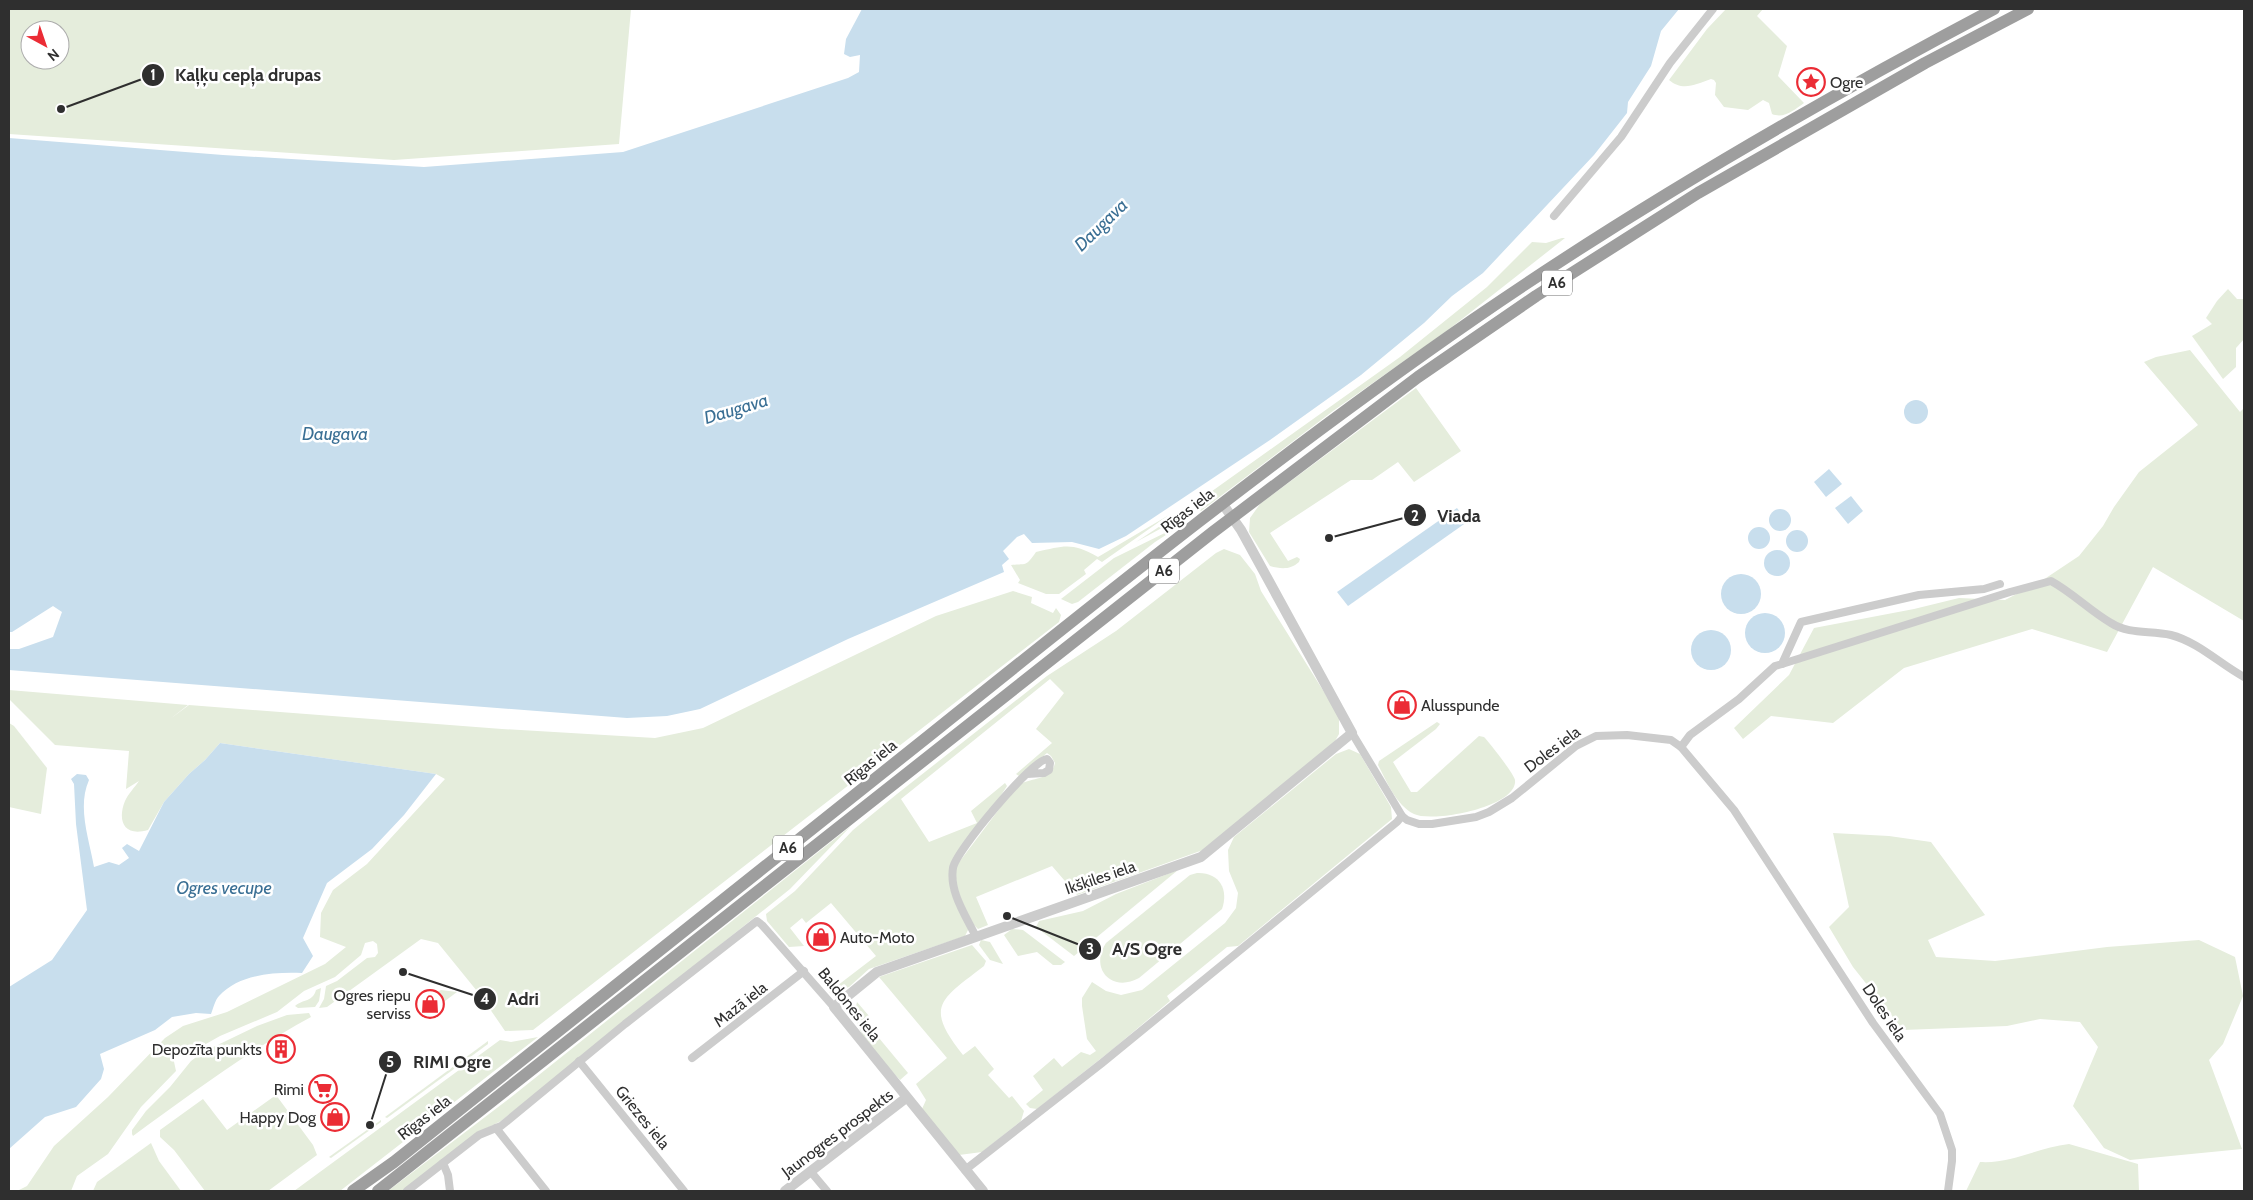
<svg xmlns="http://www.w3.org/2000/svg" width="2253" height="1200" viewBox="0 0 2253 1200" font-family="Cabin,sans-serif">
  <rect width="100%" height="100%" fill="#fff"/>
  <g fill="#e5eddc" fill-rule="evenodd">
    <path d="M9,9H631L619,144L394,160L9,134ZM30,30H60V60H30Z"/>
    <path d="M1726,9H1763L1757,16L1787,46L1778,76L1804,103C1794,110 1784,119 1772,114L1769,103L1763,100L1748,110L1724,107L1715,95L1716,83L1714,80L1711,79C1696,84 1683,92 1669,80L1707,29Z"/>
    <path d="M1562,238H1565L1448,330L1333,411L1201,511L1194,504L1400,357L1487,287L1532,242L1546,243Z"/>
    <path d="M2228,289L2237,299H2244V339L2236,348V367L2223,379L2192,336L2212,324L2206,318L2217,301Z"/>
    <path d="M2190,350L2240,412L2244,408V621L2153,567L2107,652L2032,629L1904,668L1833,723L1771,716L1743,739L1734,728L1789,675L1814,628L1914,609L1959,598L2005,600L2040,582L2079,556L2103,526L2114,507L2139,472L2198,425L2144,362L2156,357Z"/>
    <path d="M1416,388L1461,451L1414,482L1398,462L1372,480H1351L1270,533L1288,561L1297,557L1300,559L1299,562C1290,570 1281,569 1270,566L1249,532L1250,518L1260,504Z"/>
    <path d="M1189,507L1193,511L1136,542Z"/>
    <path d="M1169,515L1102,562L1097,559L1084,570L1086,574L1059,594H1046L1018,583L1020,580L1011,565C1026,563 1025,568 1036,552C1065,546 1071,542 1098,557Z"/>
    <path d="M1183,524L1155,542L1078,602L1072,604L1061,599L1114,558Z"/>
    <path d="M1224,549L1240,555L1255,574L1261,591L1339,716V734L1334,743L1203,850L1077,895L1052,866L976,897L988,925L978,929L974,925C964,905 952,887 957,865L1012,792C1016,788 1020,783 1025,782C1039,777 1051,779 1055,763L1051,756L1047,753L1019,776L1016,774L1052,743L1036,729L1064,693L1050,679L901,799L929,842L977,823L971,811L1005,783L1007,786L988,815L963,844L950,865V886L969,928L965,936L869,969L849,987L832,994L829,992L876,956L831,903L806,923L802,918L790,928L804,946L789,947L767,921L766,914L795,891L853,830L897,794L1047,676L1116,631L1216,553Z"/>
    <path d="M1013,591L1032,597L1031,603L1053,613L1056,608L1061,615L1059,622L533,1030L505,1031L481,996L438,943L421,939L327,1007L319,1008L324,999L326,986L337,981L367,958L375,957L378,953L377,944L373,941L365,943L361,955L335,977L304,991L277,1012L220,1036L197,1049L183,1047L175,1050L173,1057L176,1071L141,1107L108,1154L77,1176L71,1191H17L27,1186L54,1146L108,1097L165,1038L183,1026L227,1012L325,964L346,947L320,937L321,913L333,890L367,864L445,779L436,774L220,743L205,760L189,774L164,802L148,830C124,837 117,821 125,801C128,794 135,787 139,781L126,789L129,751L55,745L9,699V690L188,705L170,719L189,705L502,729L655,738L703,728L936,616Z"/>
    <path d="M1437,722L1440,724L1436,729L1393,762L1411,792H1417L1479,736L1484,737C1489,742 1514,774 1515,780C1518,807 1432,823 1414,814C1396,805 1387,782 1378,765L1379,761Z"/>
    <path d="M9,723L14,726L47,768L41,814L9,807Z"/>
    <path d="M1349,749L1360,754L1391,807L1392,819L1238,946L1227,947L1167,996L1170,1001L1113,1049L1037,1109L1030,1108L1026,1104L1043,1090L1033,1076L1054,1058L1062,1067L1081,1052L1090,1055L1096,1051L1087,1039L1082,1006V998L1092,982L1106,991L1121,995L1142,990L1225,923L1236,908L1238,893L1229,871L1228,850L1234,837L1336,754Z"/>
    <path d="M851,826L790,889L501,1121L475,1134L402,1191H388L510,1098Z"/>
    <path d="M1833,833L1889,836L1931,842L1985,915L1928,940L1936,957L1995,961L2107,947L2199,940L2235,957L2243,996L2223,1044L2209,1060L2242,1149L2130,1160L2104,1148L2073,1106L2098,1047L2080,1022L2040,1019L2007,1026L1903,1030L1853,967L1829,927L1849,907Z"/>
    <path d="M1178,870L1074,956L1036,927L1039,921L1083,911L1116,894Z"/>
    <path d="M1197,873C1219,872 1229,889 1222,909L1139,978C1112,993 1089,969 1106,943L1190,875Z"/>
    <path d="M1012,929L1023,930L1065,962L1061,965H1053L1037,952L1018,956L1004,935Z"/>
    <path d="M981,940L990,942L1003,964L990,960L979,945Z"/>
    <path d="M972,945L986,961L984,966C940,1000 924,1006 963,1055L975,1046L994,1069L988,1075L1009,1098L1012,1096L1024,1111L1021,1121L982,1152L959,1155L922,1109L926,1100L916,1084L947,1058L879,977Z"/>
    <path d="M321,988L319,1001L315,1007L298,1008L295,1006C303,999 313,1002 316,990Z"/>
    <path d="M441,990L457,992L441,1004L434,994Z"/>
    <path d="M857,1002L869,1016L864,1020L908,1073L900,1080C883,1060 848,1031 857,1002Z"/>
    <path d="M309,1013L311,1017C248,1051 191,1094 133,1136L132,1134V1130L146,1111L170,1087L191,1061L203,1052L257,1026L287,1015Z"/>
    <path d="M538,1037L340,1191H294L500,1040L511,1042Z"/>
    <path d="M488,1041V1044L387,1118L385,1117Z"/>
    <path d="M276,1095L313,1145L317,1155L268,1191H205L174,1150L160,1137V1130L203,1099L227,1130Z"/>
    <path d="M381,1120V1122L331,1158L329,1157Z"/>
    <path d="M151,1143L159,1161L181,1191H93L97,1182Z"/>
    <path d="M2069,1144L2138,1164L2139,1191H1966L1980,1162C2012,1164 2039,1147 2069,1144Z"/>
  </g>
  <g fill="#c8deed">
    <path d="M862,9H1679L1661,31L1651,66L1628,102L1627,113L1594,155L1483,273L1452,296L1424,323L1361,375L1270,440L1126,536L1099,549L1072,542L1032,543L1024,534L1017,537L1003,551L1009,559L1002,565L1004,572L848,639L700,709L667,716L627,718L9,670V649H19L53,637L62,612L53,606L12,632H9V138L223,155L424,167L623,152L848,78L859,72L860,55L850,57L844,54L846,39Z"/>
    <circle cx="1916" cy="412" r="12"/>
    <path d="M1829,469L1842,484L1826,497L1814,482Z"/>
    <path d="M1851,496L1863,511L1848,524L1835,508Z"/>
    <path d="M1457,508L1467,522L1348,606L1337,592Z"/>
    <circle cx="1780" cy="520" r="11"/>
    <circle cx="1759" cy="538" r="11"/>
    <circle cx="1797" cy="541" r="11"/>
    <circle cx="1777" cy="563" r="13"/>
    <circle cx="1741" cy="594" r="20"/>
    <circle cx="1765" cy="633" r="20"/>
    <circle cx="1711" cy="650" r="20"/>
    <path d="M220,743L436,774L404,815L372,849L327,883L303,938L313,956L302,973C274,972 239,974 219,996C215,1000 213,1009 211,1014L196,1013L172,1017L155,1030L100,1054L104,1069L101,1079L76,1107L45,1117L9,1149V987L52,960L87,910L76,824L74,784L71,779L77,774L86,775L89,780C77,807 89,838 94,867L109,862L119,865L129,858L122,848L127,844L139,851L164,802L189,774L205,760Z"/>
  </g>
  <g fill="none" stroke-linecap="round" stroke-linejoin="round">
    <g stroke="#ccc" stroke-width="8">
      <path d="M1554,216L1621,137L1670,63L1713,9"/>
      <path d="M1782,664L2010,592L2051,581C2073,593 2090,611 2111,623C2130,635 2150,630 2171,635C2198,642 2220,664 2244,677"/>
      <path d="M1352,733L1402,816L1407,820L1419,824H1432L1476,817L1489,812L1512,798L1576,746L1596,736L1627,735L1671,740L1681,747L1734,810L1873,1023L1940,1114L1952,1150V1161L1948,1191"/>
      <path d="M1681,747L1690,735L1739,699L1775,666L1782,664L1801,622L1919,595L1984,589L2000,584"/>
      <path d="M976,937C966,916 949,892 953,868C955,852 1032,760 1047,759L1050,763L1049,770L1044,773L1027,774"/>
      <path d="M692,1058L804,971"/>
      <path d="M579,1061L684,1191"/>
      <path d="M496,1128L546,1191"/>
      <path d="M443,1163L448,1175L450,1191"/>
      <path d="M965,1170L1102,1063L1397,822L1402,816"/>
      <path d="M811,1172L827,1191"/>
      <path d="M407,1191L479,1135L501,1126L625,1024L757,921L762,925L834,1007"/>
    </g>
    <g stroke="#ccc" stroke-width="10">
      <path d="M785,1191L906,1098"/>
      <path d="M983,1191L834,1007L877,972L1201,857L1352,733L1241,530L1222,503"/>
    </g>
    <g stroke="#9e9e9e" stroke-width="12">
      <path d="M353,1191L394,1162C573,1020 752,878 930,735C1108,592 1286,449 1474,319C1641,204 1816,103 1994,9"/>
      <path d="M378,1191L1213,532L1418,377L1536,296L1698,193L1925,63L2028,9"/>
    </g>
  </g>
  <defs>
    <symbol id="sight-ring" viewBox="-11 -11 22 22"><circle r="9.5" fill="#fff" stroke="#eb2c35" stroke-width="1.5"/><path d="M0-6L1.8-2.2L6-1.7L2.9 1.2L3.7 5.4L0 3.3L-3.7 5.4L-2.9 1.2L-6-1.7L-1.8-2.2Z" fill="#eb2c35"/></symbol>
    <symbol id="shop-ring" viewBox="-11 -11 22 22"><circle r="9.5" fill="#fff" stroke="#eb2c35" stroke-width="1.5"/><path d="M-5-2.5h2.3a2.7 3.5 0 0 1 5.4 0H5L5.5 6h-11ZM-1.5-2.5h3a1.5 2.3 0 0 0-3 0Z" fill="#eb2c35"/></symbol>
    <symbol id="building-ring" viewBox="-11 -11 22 22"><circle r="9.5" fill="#fff" stroke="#eb2c35" stroke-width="1.5"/><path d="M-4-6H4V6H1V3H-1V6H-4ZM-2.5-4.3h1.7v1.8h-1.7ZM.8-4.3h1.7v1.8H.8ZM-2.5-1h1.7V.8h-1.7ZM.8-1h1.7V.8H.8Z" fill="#eb2c35"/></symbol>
    <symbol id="supermarket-ring" viewBox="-11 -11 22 22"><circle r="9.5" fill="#fff" stroke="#eb2c35" stroke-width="1.5"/><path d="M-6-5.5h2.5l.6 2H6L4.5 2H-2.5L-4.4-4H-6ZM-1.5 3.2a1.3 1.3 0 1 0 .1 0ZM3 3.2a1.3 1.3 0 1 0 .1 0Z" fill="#eb2c35"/></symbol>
  </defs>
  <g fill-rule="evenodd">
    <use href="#sight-ring" x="1795" y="66" width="32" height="32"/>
    <use href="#shop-ring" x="1386" y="689" width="32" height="32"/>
    <use href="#shop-ring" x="805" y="921" width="32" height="32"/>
    <use href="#shop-ring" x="414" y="988" width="32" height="32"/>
    <use href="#building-ring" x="265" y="1033" width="32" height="32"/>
    <use href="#supermarket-ring" x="307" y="1073" width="32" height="32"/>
    <use href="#shop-ring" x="319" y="1101" width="32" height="32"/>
  </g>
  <g text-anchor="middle" stroke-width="5" stroke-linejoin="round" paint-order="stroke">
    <g fill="#fff" stroke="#6d6d6d" stroke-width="1">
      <rect x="1542" y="270.5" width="30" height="25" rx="4"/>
      <rect x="1149" y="558.5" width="30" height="25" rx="4"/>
      <rect x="773" y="835.5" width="30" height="25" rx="4"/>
    </g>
    <g font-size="15" font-weight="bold" fill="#2f2f2f">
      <text x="1557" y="288">A6</text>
      <text x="1164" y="576">A6</text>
      <text x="788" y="853">A6</text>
    </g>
    <g font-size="16" fill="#2f2f2f" stroke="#fff" text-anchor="end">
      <text x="1830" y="88" text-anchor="start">Ogre</text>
      <text x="1421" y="711" text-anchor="start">Alusspunde</text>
      <text x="840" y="943" text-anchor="start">Auto-Moto</text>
      <text x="411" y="1001">Ogres riepu<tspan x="411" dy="18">serviss</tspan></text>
      <text x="262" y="1055">Depozīta punkts</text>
      <text x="304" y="1095">Rimi</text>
      <text x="316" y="1123">Happy Dog</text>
    </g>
    <g font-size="16" fill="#2f2f2f" stroke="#fff">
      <text transform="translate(1187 510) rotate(-38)" y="6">Rīgas iela</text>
      <text transform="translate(1552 749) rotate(-37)" y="6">Doles iela</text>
      <text transform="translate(870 762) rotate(-39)" y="6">Rīgas iela</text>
      <text transform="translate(1100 877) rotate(-19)" y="6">Ikšķiles iela</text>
      <text transform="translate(740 1004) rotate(-38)" y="6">Mazā iela</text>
      <text transform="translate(850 1004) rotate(51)" y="6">Baldones iela</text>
      <text transform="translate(1885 1012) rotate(56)" y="6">Doles iela</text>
      <text transform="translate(424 1117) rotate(-38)" y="6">Rīgas iela</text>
      <text transform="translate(643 1117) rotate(51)" y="6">Griezes iela</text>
      <text transform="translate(837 1133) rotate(-37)" y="6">Jaunogres prospekts</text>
    </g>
    <g font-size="18" font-style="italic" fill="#3a6f94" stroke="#fff">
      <text transform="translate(1101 225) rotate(-44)" y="6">Daugava</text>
      <text transform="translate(736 409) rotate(-17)" y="6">Daugava</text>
      <text x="335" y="440">Daugava</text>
      <text x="224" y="894">Ogres vecupe</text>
    </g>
  </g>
  <path fill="none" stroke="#2f2f2f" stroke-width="2" d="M61 109L153 75M1329 538L1415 515M1007 916L1090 949M403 972L485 999M370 1125L390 1062"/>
  <g fill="#2f2f2f" stroke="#fff" stroke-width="2">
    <circle cx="61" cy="109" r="5"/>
    <circle cx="1329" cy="538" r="5"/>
    <circle cx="1007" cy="916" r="5"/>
    <circle cx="403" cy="972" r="5"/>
    <circle cx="370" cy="1125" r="5"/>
    <circle cx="153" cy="75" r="12"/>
    <circle cx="1415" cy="515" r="12"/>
    <circle cx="1090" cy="949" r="12"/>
    <circle cx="485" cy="999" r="12"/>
    <circle cx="390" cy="1062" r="12"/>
  </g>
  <g font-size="15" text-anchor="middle" font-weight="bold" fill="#fff">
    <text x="153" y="80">1</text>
    <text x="1415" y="521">2</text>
    <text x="1090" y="954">3</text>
    <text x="485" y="1004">4</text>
    <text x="390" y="1067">5</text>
  </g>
  <g font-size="18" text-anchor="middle" font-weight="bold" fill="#2f2f2f" stroke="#fff" stroke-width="5" stroke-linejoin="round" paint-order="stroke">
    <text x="248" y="81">Kaļķu cepļa drupas</text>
    <text x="1459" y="522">Viada</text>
    <text x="1147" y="955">A/S Ogre</text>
    <text x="523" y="1005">Adri</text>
    <text x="452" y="1068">RIMI Ogre</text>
  </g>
  <rect width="2253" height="1200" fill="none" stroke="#2f2f2f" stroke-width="20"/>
  <g transform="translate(45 45) rotate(140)"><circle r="24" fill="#ffffff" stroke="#acacac"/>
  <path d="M0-4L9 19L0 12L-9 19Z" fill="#eb2c35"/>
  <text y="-8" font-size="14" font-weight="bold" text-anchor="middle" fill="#2f2f2f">N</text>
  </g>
</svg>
